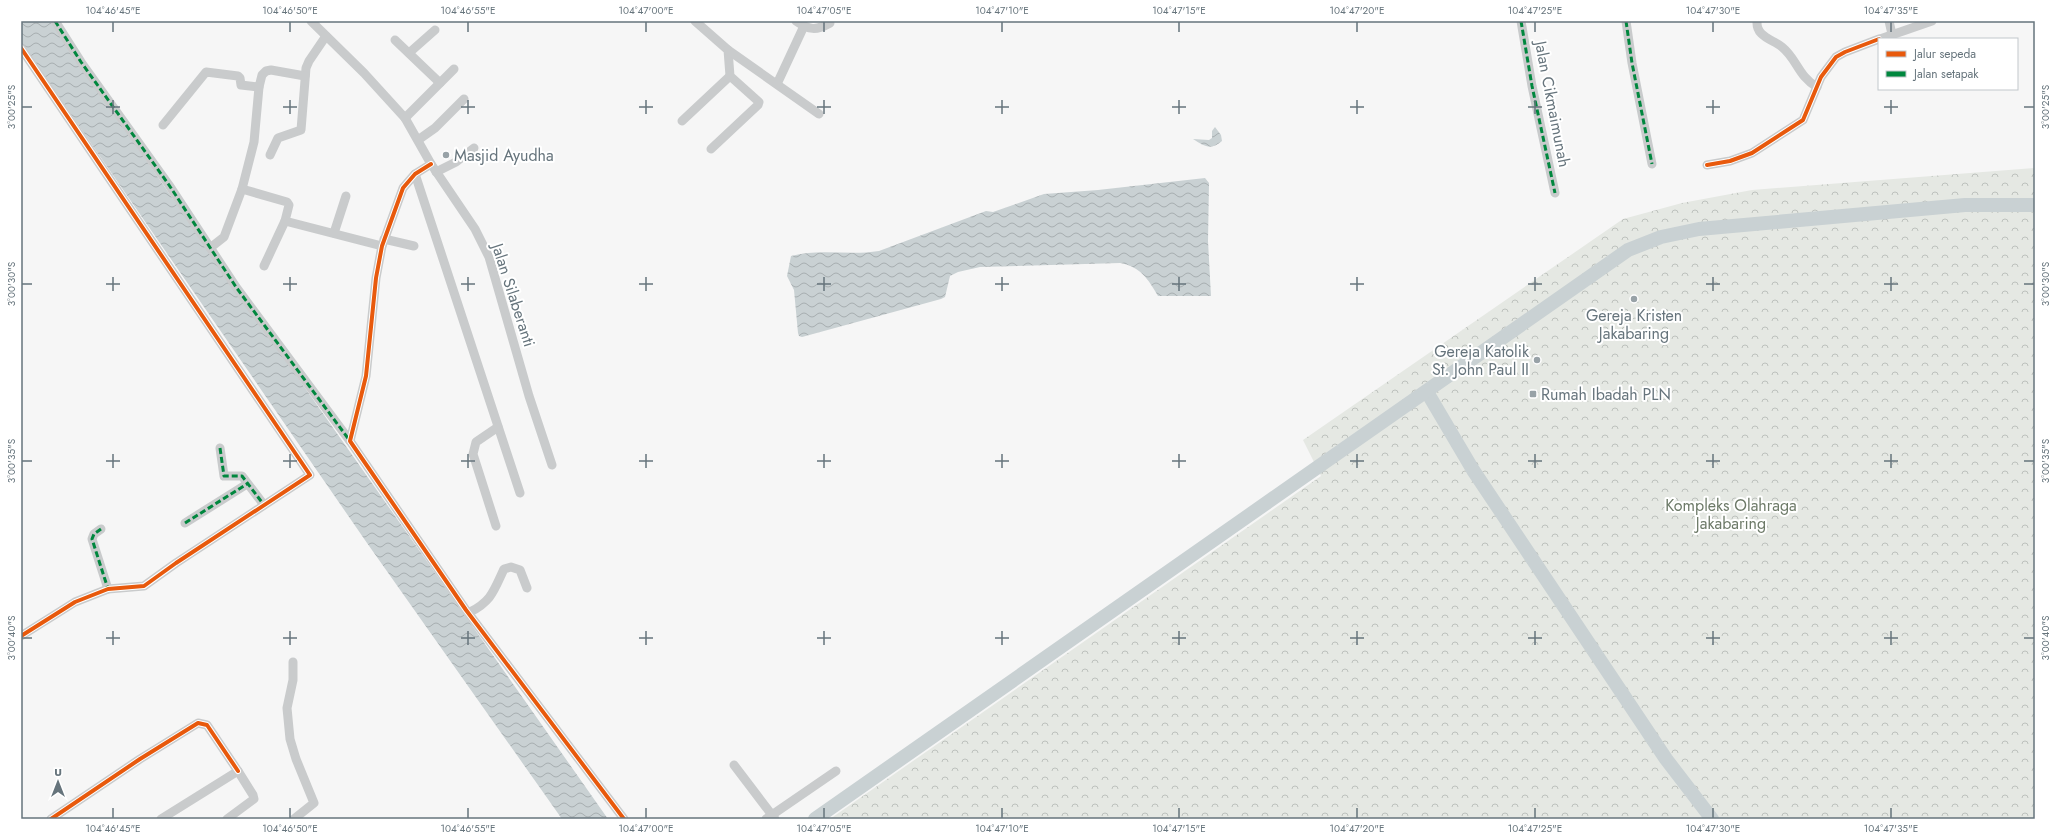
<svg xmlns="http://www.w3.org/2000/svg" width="2056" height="840" viewBox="0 0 2056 840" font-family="Jost,sans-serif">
  <defs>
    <pattern id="forest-crowns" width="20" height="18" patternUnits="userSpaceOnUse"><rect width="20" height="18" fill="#e5e8e3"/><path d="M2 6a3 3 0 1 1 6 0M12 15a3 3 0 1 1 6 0" fill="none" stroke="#bdc1bd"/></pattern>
    <pattern id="water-waves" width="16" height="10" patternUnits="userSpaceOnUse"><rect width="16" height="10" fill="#c9d1d3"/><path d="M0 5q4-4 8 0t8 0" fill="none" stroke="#a7aeb0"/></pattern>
  </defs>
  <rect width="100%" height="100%" fill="#f6f6f6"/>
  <path fill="url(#forest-crowns)" d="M2035,168V819H830L1321,476L1303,440L1623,219L1682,203L1752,190Z"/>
  <g fill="url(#water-waves)">
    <path d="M21,21H50L218,264L608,819H562L367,543L21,42Z"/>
    <path d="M1215,127L1221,135L1222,141C1211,151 1204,146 1193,139L1209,140L1212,138V131Z"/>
    <path d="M1205,178L1209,183L1208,241L1211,296H1158C1148,279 1141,267 1120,263L980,267L958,272L950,276L945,297L941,299L802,337L799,336L798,333L794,290L787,276L791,256C820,248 849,256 879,251L986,211L993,212L1044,194L1098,190Z"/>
  </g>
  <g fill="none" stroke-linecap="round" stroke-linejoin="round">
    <g stroke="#c9d1d3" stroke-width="14">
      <path d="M1427,392L1473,470L1666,759L1712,819"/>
      <path d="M815,819L1628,250L1661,237L1699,229L1965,205H2035"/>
    </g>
    <g stroke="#c9cbcc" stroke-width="9">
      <path d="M55,21L81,62L169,185L236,287L350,441"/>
      <path d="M311,21L364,73L405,118L431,164L475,229L489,257L529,396L552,465"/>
      <path d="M695,21L728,50L730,76L759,102L758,105L711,149"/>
      <path d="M796,21C809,30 816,31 830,23"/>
      <path d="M1521,21L1532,86L1555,193"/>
      <path d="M1626,21L1632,63L1652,164"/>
      <path d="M1757,21C1756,37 1772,39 1782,47C1797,59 1798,76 1817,87"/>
      <path d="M1889,21L1892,34"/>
      <path d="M1880,39L1932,21"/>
      <path d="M395,40L440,83"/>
      <path d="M21,48L310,475L176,563L144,586L108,589L75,602L21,636"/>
      <path d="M728,50L819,114"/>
      <path d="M409,53L435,30"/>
      <path d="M777,84L804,26"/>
      <path d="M405,118L454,69"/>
      <path d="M682,121L730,76"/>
      <path d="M163,125L206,72L238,76L240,78L241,85L259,87"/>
      <path d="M418,140L435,128L464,99"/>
      <path d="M270,155L278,138L301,130L306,68L309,61L326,36"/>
      <path d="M431,164L415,174L403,188L382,246L376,278L366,376L350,441L466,610L624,819"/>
      <path d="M1707,165L1730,161L1752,153L1803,120L1821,77L1836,57L1845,52L1879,39"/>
      <path d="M436,172L456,162L474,148"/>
      <path d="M415,174L520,493"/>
      <path d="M242,189L254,142L259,87L262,75L266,71L271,70L305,76"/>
      <path d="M334,233L346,196"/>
      <path d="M384,239L414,246"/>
      <path d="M210,248L224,237L242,189L287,202L289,205L285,221L382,246"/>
      <path d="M264,266L285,221"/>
      <path d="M220,448L224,476H242L264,505"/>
      <path d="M185,523L247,484"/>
      <path d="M496,526L473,454L476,442L498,427"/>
      <path d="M101,529L94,534L92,539L108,589"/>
      <path d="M470,612C492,601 494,590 504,569L511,567L520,570L527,588"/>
      <path d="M293,662V680L287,708L290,739L296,759L314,803L294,819"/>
      <path d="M734,765L775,819"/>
      <path d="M51,819L140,759L198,723L207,725L238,771"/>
      <path d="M161,819L238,771L253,795L254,799L227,819"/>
      <path d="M766,819L836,771"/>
    </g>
    <g stroke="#00873e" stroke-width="3" stroke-dasharray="6 3" stroke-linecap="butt">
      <path d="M55,21L81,62L169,185L236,287L350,441"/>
      <path d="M1521,21L1532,86L1555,193"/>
      <path d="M1626,21L1632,63L1652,164"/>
      <path d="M220,448L224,476H242L264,505"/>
      <path d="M185,523L247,484"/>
      <path d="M101,529L94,534L92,539L108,589"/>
    </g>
    <defs>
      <g id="cycleway">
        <path d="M21,48L310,475L176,563L144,586L108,589L75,602L21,636"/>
        <path d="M431,164L415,174L403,188L382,246L376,278L366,376L350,441L466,610L624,819"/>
        <path d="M1707,165L1730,161L1752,153L1803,120L1821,77L1836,57L1845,52L1879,39"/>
        <path d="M51,819L140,759L198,723L207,725L238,771"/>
      </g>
    </defs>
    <use href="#cycleway" stroke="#fff" stroke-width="6"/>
    <use href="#cycleway" stroke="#e8590c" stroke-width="4"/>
  </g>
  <path fill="none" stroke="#66747c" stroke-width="1.5" d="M113,22V32M290,22V32M468,22V32M646,22V32M824,22V32M1002,22V32M1179,22V32M1357,22V32M1535,22V32M1713,22V32M1891,22V32M113,100V114M290,100V114M468,100V114M646,100V114M824,100V114M1002,100V114M1179,100V114M1357,100V114M1535,100V114M1713,100V114M1891,100V114M22,107H32M106,107H120M283,107H297M461,107H475M639,107H653M817,107H831M995,107H1009M1172,107H1186M1350,107H1364M1528,107H1542M1706,107H1720M1884,107H1898M2024,107H2034M113,277V291M290,277V291M468,277V291M646,277V291M824,277V291M1002,277V291M1179,277V291M1357,277V291M1535,277V291M1713,277V291M1891,277V291M22,284H32M106,284H120M283,284H297M461,284H475M639,284H653M817,284H831M995,284H1009M1172,284H1186M1350,284H1364M1528,284H1542M1706,284H1720M1884,284H1898M2024,284H2034M113,454V468M290,454V468M468,454V468M646,454V468M824,454V468M1002,454V468M1179,454V468M1357,454V468M1535,454V468M1713,454V468M1891,454V468M22,461H32M106,461H120M283,461H297M461,461H475M639,461H653M817,461H831M995,461H1009M1172,461H1186M1350,461H1364M1528,461H1542M1706,461H1720M1884,461H1898M2024,461H2034M113,631V645M290,631V645M468,631V645M646,631V645M824,631V645M1002,631V645M1179,631V645M1357,631V645M1535,631V645M1713,631V645M1891,631V645M22,638H32M106,638H120M283,638H297M461,638H475M639,638H653M817,638H831M995,638H1009M1172,638H1186M1350,638H1364M1528,638H1542M1706,638H1720M1884,638H1898M2024,638H2034M113,808V818M290,808V818M468,808V818M646,808V818M824,808V818M1002,808V818M1179,808V818M1357,808V818M1535,808V818M1713,808V818M1891,808V818"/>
  <g fill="#98a2a7" stroke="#fff" stroke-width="1.5">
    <circle cx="446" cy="155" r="4"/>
    <circle cx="1634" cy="299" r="4"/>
    <circle cx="1537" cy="360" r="4"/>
    <rect x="1529" y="390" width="8" height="8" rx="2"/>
  </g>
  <g text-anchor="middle" stroke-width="4" stroke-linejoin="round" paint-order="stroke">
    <g font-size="16" fill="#66747c" stroke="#fff">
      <text transform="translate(1553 104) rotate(79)" y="6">Jalan Cikmaimunah</text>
      <text transform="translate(514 295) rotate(72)" y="6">Jalan Silaberanti</text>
    </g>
    <g font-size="16" fill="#66747c" stroke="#fff" text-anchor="start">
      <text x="454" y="161">Masjid Ayudha</text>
      <text x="1634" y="321" text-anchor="middle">Gereja Kristen<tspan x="1634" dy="18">Jakabaring</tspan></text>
      <text x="1529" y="357" text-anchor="end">Gereja Katolik<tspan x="1529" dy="18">St. John Paul II</tspan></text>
      <text x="1541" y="400">Rumah Ibadah PLN</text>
    </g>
    <g font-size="16" fill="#6d7a68" stroke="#fff">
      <text x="1731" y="511">Kompleks Olahraga<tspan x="1731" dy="18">Jakabaring</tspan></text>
    </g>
  </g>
  <rect width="2056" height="840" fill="none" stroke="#ffffff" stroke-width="44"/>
  <rect x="1878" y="38" width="140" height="52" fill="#ffffff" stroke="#c2c7cb"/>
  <rect x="1886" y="51" width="20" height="6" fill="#e8590c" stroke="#c2c7cb"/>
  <text x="1914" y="58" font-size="12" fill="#66747c">Jalur sepeda</text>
  <rect x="1886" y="71" width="20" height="6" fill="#00873e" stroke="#c2c7cb"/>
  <text x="1914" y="78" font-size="12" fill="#66747c">Jalan setapak</text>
  <g transform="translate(58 782)" stroke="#ffffff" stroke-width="3" paint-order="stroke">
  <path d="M0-3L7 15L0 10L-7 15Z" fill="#66747c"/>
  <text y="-6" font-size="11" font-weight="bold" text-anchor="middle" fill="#66747c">U</text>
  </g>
  <rect x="22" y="22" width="2012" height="796" fill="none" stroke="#66747c" stroke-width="1.5"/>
  <g font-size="10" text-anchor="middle" fill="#66747c">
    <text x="113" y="14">104°46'45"E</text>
    <text x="290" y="14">104°46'50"E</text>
    <text x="468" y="14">104°46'55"E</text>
    <text x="646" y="14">104°47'00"E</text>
    <text x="824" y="14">104°47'05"E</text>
    <text x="1002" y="14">104°47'10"E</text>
    <text x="1179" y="14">104°47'15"E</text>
    <text x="1357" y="14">104°47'20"E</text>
    <text x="1535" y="14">104°47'25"E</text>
    <text x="1713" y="14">104°47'30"E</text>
    <text x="1891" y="14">104°47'35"E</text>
    <text transform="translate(11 107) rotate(-90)" y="4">3°00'25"S</text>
    <text transform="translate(2045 107) rotate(-90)" y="4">3°00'25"S</text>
    <text transform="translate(11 284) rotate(-90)" y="4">3°00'30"S</text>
    <text transform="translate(2045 284) rotate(-90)" y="4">3°00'30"S</text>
    <text transform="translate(11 461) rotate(-90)" y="4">3°00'35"S</text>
    <text transform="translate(2045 461) rotate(-90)" y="4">3°00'35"S</text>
    <text transform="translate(11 638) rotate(-90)" y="4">3°00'40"S</text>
    <text transform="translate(2045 638) rotate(-90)" y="4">3°00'40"S</text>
    <text x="113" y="832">104°46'45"E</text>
    <text x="290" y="832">104°46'50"E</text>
    <text x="468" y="832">104°46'55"E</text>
    <text x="646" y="832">104°47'00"E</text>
    <text x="824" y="832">104°47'05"E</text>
    <text x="1002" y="832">104°47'10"E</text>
    <text x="1179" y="832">104°47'15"E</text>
    <text x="1357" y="832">104°47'20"E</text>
    <text x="1535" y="832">104°47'25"E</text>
    <text x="1713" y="832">104°47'30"E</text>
    <text x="1891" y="832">104°47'35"E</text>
  </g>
</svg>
